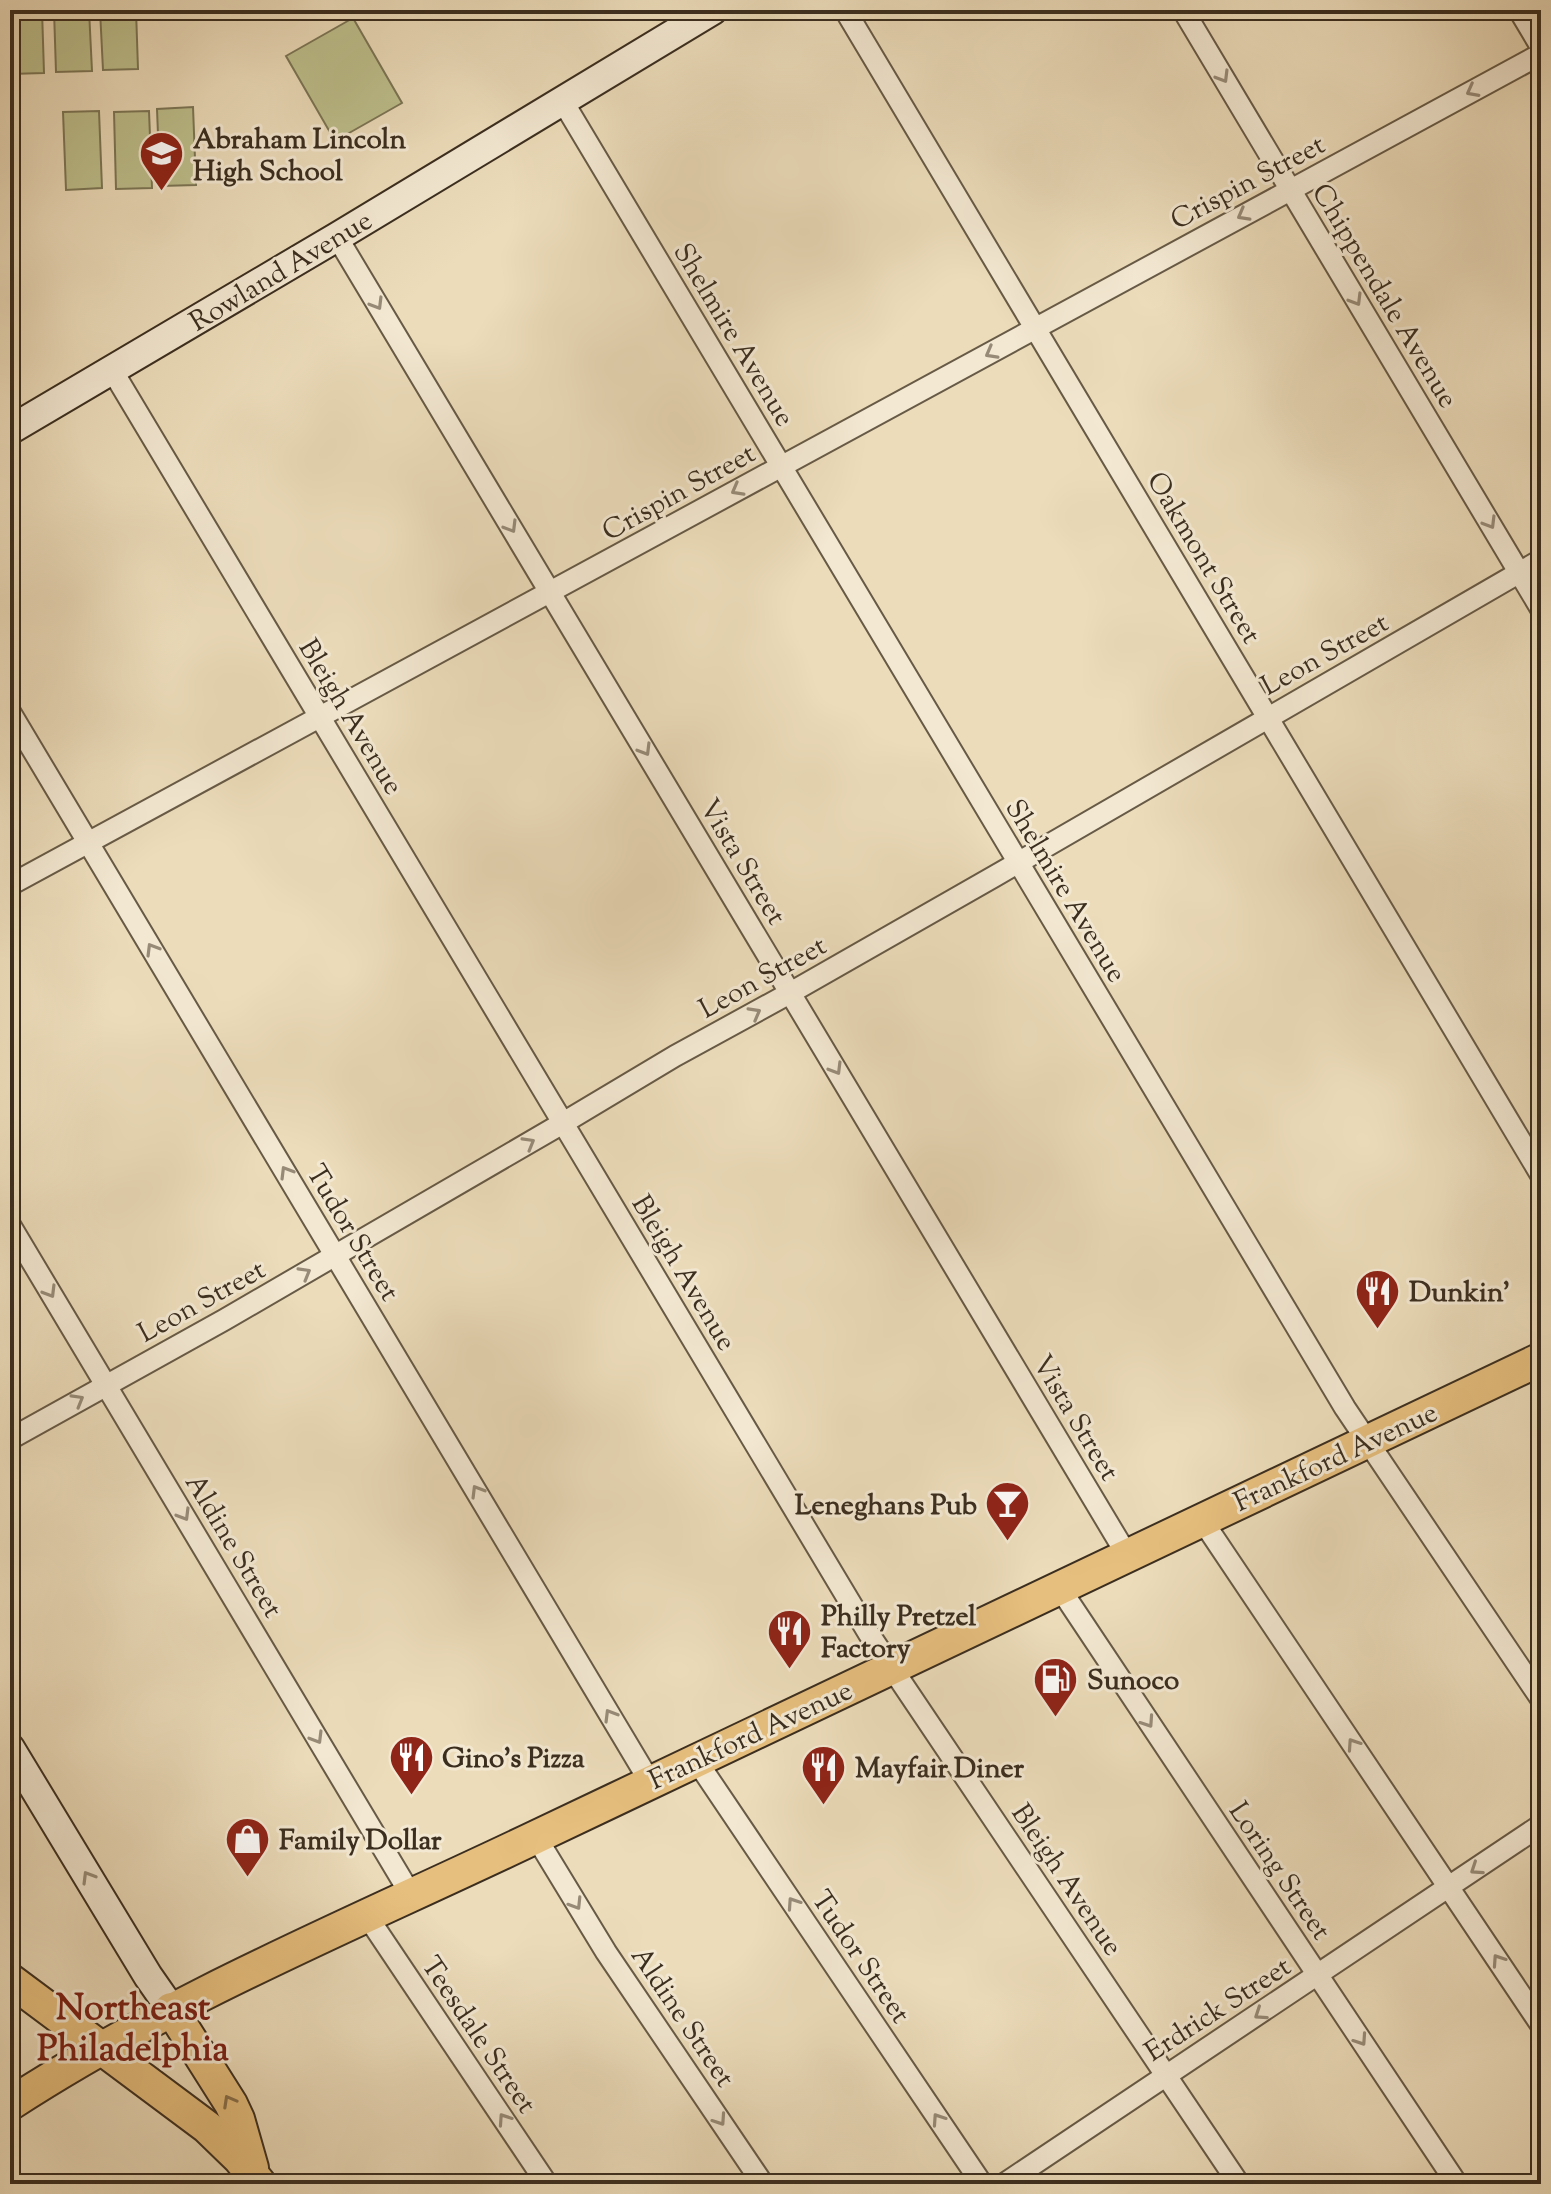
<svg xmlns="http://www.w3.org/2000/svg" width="1551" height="2194" viewBox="0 0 1551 2194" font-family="'Sorts Mill Goudy',serif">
  <rect width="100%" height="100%" fill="#ecdcba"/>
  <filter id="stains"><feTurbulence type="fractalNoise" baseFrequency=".0025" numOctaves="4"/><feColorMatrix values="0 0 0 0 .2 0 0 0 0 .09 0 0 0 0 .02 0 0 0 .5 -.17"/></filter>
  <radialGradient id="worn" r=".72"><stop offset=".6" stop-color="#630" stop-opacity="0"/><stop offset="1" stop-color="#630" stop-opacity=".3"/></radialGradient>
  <g fill="#bdbf8c" stroke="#7c7656" stroke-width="2">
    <path d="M10,10H42L44,73L10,74Z"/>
    <path d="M54,10H89L92,71L56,72Z"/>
    <path d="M100,10H136L138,69L103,70Z"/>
    <path d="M353,18L402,103L335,141L286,56Z"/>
    <path d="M193,107L196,185L160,186L157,109Z"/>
    <path d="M99,111L102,188L66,190L63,112Z"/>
    <path d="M149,111L152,188L116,189L114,112Z"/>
  </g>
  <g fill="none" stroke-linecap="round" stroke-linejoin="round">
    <defs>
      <g id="street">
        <path d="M845,10L1541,1175"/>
        <path d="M1183,10L1541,609"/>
        <path d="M1519,10L1541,47"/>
        <path d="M562,100L1345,1408L1541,1699"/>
        <path d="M337,237L1127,1555"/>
        <path d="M112,370L869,1634L1239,2184"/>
        <path d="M10,712L650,1782"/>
        <path d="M10,885L1541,54"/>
        <path d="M10,1225L411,1895"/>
        <path d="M10,1439L224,1320L563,1123L675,1056L790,993L995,876L1541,560"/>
        <path d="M1202,1520L1541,2025"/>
        <path d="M1059,1587L1457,2184"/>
        <path d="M696,1760L982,2184"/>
        <path d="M536,1837L606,1952L763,2184"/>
        <path d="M367,1916L547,2184"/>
        <path d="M1004,2184L1541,1825"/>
      </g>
      <g id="secondary">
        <path d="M10,430L337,237L713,10"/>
        <path d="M10,1748L148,1976L171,2009"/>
      </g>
      <g id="primary">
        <path d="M10,1980L207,2127L239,2158L260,2184"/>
        <path d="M171,2009L231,2104L238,2119L252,2168"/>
        <path d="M10,2104C176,1996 358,1922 536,1837C871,1678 1205,1517 1541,1359"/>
      </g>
    </defs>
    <use href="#street" stroke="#675a46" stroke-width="24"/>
    <use href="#secondary" stroke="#3b2e1f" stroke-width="32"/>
    <use href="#primary" stroke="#3b2e1f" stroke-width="36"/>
    <use href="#street" stroke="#f3e8d2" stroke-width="20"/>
    <use href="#secondary" stroke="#f3e8d2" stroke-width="28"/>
    <use href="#primary" stroke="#e6be7d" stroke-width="32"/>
  </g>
  <defs><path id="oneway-chevron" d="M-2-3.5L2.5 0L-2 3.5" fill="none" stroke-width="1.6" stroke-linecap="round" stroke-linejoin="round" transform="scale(2)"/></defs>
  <g stroke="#978b78">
    <use href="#oneway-chevron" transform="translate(1223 77) rotate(59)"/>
    <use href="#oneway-chevron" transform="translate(1472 91) rotate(152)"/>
    <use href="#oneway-chevron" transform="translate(1243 215) rotate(151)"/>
    <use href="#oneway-chevron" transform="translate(1356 300) rotate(59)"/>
    <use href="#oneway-chevron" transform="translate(377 304) rotate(59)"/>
    <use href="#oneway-chevron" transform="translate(991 353) rotate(151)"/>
    <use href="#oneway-chevron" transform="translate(737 490) rotate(151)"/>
    <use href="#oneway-chevron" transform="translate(1490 523) rotate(59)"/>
    <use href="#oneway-chevron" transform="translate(511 527) rotate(59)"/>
    <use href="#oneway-chevron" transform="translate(645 750) rotate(59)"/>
    <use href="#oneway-chevron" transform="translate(152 949) rotate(-121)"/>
    <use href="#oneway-chevron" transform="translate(755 1013) rotate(-29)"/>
    <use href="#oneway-chevron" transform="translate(836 1069) rotate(59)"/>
    <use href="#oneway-chevron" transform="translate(529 1143) rotate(-30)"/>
    <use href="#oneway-chevron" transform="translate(286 1172) rotate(-121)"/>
    <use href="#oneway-chevron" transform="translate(305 1273) rotate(-30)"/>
    <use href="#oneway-chevron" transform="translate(50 1292) rotate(59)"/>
    <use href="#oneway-chevron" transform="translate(78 1400) rotate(-30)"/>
    <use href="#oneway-chevron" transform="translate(477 1491) rotate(-121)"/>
    <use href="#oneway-chevron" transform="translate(184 1515) rotate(59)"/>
    <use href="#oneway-chevron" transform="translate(610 1715) rotate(-121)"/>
    <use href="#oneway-chevron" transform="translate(1148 1722) rotate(56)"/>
    <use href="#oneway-chevron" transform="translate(317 1738) rotate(59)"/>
    <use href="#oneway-chevron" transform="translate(1353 1744) rotate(-124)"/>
    <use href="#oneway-chevron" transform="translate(1476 1869) rotate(146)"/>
    <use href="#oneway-chevron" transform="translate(88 1877) rotate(-121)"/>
    <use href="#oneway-chevron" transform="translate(793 1903) rotate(-124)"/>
    <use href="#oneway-chevron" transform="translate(576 1904) rotate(58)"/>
    <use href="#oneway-chevron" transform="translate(1498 1960) rotate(-124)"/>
    <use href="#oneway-chevron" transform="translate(1260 2014) rotate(146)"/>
    <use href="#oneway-chevron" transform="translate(1361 2040) rotate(56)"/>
    <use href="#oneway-chevron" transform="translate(504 2119) rotate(-124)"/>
    <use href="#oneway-chevron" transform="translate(938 2119) rotate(-124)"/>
    <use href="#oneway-chevron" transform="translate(720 2120) rotate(56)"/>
  </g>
  <use stroke="#886f49" href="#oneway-chevron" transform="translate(229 2101) rotate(-119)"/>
  <defs>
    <symbol id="school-pin" viewBox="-11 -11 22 30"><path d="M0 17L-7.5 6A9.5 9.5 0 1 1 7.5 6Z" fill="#8f2418" stroke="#f3e8d2"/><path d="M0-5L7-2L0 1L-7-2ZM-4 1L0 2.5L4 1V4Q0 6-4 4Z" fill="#fff"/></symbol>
    <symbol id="restaurant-pin" viewBox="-11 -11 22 30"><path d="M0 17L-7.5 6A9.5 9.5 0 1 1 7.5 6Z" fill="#8f2418" stroke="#f3e8d2"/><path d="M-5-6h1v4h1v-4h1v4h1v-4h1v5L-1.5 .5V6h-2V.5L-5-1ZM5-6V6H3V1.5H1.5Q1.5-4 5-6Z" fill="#fff"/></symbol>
    <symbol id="bar-pin" viewBox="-11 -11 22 30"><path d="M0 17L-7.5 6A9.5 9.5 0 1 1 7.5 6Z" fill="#8f2418" stroke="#f3e8d2"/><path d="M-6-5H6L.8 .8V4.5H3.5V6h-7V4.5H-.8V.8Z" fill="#fff"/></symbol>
    <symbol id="fuel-pin" viewBox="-11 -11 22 30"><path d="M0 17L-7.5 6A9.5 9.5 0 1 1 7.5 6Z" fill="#8f2418" stroke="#f3e8d2"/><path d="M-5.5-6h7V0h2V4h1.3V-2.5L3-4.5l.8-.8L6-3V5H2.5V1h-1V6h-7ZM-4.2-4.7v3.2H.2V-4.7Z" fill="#fff"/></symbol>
    <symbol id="shop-pin" viewBox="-11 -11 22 30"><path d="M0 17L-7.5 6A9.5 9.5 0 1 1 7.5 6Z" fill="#8f2418" stroke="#f3e8d2"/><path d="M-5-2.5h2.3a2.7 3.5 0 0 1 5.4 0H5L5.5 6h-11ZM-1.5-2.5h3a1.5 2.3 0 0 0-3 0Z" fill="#fff"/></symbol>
  </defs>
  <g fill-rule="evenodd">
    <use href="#school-pin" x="136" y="128" width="51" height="69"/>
    <use href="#restaurant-pin" x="1352" y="1266" width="51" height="69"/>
    <use href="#bar-pin" x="982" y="1478" width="51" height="69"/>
    <use href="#restaurant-pin" x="764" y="1606" width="51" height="69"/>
    <use href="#fuel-pin" x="1030" y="1654" width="51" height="69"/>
    <use href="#restaurant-pin" x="386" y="1732" width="51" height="69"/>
    <use href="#restaurant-pin" x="798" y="1742" width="51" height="69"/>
    <use href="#shop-pin" x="222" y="1814" width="51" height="69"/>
  </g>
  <g text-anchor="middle" stroke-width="6" stroke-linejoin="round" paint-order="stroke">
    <g font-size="28" font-weight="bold" fill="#3b2e1f" stroke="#f3e8d2" text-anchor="start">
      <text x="193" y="148">Abraham Lincoln<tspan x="193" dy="32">High School</tspan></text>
      <text x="1409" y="1301">Dunkin'</text>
      <text x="977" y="1514" text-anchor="end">Leneghans Pub</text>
      <text x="821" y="1625">Philly Pretzel<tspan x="821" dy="32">Factory</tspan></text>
      <text x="1087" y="1689">Sunoco</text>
      <text x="442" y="1767">Gino's Pizza</text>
      <text x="855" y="1777">Mayfair Diner</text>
      <text x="279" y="1849">Family Dollar</text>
    </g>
    <g font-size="28" fill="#3b2e1f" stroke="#f3e8d2">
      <text transform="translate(1247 181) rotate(-28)" y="10">Crispin Street</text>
      <text transform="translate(280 270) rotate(-31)" y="10">Rowland Avenue</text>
      <text transform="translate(1386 295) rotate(59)" y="10">Chippendale Avenue</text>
      <text transform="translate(735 334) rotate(59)" y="10">Shelmire Avenue</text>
      <text transform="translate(678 491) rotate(-29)" y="10">Crispin Street</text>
      <text transform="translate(1205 557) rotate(59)" y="10">Oakmont Street</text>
      <text transform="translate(1324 653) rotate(-29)" y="10">Leon Street</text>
      <text transform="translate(352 716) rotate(59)" y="10">Bleigh Avenue</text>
      <text transform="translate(744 861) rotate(59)" y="10">Vista Street</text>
      <text transform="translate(1067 890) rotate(59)" y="10">Shelmire Avenue</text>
      <text transform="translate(762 976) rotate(-29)" y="10">Leon Street</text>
      <text transform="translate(354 1232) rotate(59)" y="10">Tudor Street</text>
      <text transform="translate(685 1272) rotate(59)" y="10">Bleigh Avenue</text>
      <text transform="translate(201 1300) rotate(-29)" y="10">Leon Street</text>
      <text transform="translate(1077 1417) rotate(59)" y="10">Vista Street</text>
      <text transform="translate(1335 1456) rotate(-25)" y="10">Frankford Avenue</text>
      <text transform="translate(235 1545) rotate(59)" y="10">Aldine Street</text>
      <text transform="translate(750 1734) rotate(-25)" y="10">Frankford Avenue</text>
      <text transform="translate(1281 1870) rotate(56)" y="10">Loring Street</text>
      <text transform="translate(1068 1879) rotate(56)" y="10">Bleigh Avenue</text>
      <text transform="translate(862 1956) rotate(56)" y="10">Tudor Street</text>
      <text transform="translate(1217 2008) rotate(-33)" y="10">Erdrick Street</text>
      <text transform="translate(684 2016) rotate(56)" y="10">Aldine Street</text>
      <text transform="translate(480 2034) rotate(56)" y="10">Teesdale Street</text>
    </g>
    <g font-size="36" font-weight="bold" fill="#7a1f14" stroke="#f3e8d2">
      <text x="133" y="2019">Northeast<tspan x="133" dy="41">Philadelphia</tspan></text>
    </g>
  </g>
  <rect width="1551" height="2194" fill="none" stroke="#ecdcba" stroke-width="40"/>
  <rect x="12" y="12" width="1527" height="2170" fill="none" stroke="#3b2e1f" stroke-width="4"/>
  <rect x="20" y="20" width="1511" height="2154" fill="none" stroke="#3b2e1f" stroke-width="2"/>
  <rect width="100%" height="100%" filter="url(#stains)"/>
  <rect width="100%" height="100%" fill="url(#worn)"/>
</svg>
